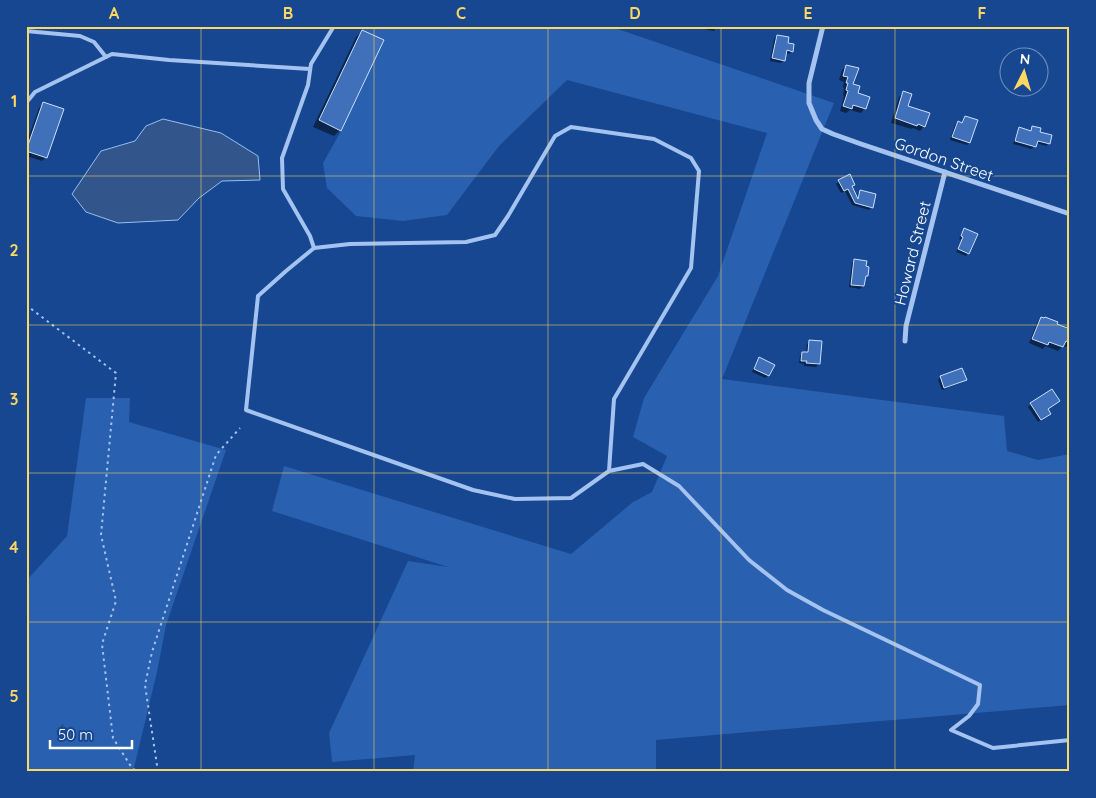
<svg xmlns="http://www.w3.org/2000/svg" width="1096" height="798" viewBox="0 0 1096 798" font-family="Quicksand,sans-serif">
  <rect width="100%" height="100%" fill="#164790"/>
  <g fill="#2960af">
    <path d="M363,26H609L834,103L722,379L1004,416L1007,451L1038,460L1070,454V705L656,740V772H413L415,755L332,762L329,733L408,561L448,567L272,511L284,466L571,554L633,502L652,492L667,456L633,437L644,398L718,276L767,133L567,80L499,146L447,215L403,221L356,216L327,188L323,163L341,131L383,40L362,30Z"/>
    <path d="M86,398H130L129,422L226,450L166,625L157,672L133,772H26V581L67,536Z"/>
  </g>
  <path fill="#32568b" stroke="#96bef3" d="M163,119L221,133L258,156L260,180L222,181L199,198L178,220L118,223L86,212L72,194L101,151L135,141L146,126Z"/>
  <g fill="#0007">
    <path d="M699,26H717L714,31L699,28Z"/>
    <path d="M362,31L340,130L334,136L313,127L356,37Z"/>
    <path d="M777,36L786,44L792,51L789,54L785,53L784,60L781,63L770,61L774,39Z"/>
    <path d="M846,66L851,85L865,108L861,113L850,110L846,113L840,111L844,96L843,95L844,88L843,87L844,82L839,80L842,70Z"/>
    <path d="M903,93L907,107L924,126L920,131L913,128L912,129L891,123L899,97Z"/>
    <path d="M43,103L46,157L42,161L26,156V144L39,108Z"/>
    <path d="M965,117L969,143L967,145L950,140L955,125L958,122L961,123Z"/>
    <path d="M1033,127L1049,143L1046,146L1036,143L1032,149L1013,144L1017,132L1019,129L1030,132Z"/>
    <path d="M839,181L851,187L857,199L858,194L861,191L872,207L869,210L852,205L845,191L841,193L836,184Z"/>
    <path d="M964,230L968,253L966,256L956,252L962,240L959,239L962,233Z"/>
    <path d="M855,260L864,278L863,286L860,289L849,287L852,263Z"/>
    <path d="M1041,318L1070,330V348L1063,346L1058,351L1045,346L1043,349L1029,343L1037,323Z"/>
    <path d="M810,341L819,364L816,367L804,366V364L799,363L800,356L802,353H806L807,344Z"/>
    <path d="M760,358L773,365L768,376L765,378L752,372L757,361Z"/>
    <path d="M940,377L965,380L963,382L942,390L938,380Z"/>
    <path d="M1031,404L1047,409V416L1038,422L1028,407Z"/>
  </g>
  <g fill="#3f70b9" stroke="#cadffb">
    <path d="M362,30L384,40L341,131L319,120Z"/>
    <path d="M777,35L789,37L788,43L794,44L793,52L787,50L785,61L772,58Z"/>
    <path d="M846,65L859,68L853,84L860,86L858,93L870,97L866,109L853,105L852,109L843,106L848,91L846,90L848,83H846L848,77L843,76Z"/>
    <path d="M903,91L912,94L908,106L930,113L925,127L918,124L917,126L895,118Z"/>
    <path d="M43,102L64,109L47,158L26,151Z"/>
    <path d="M965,116L978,120L970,143L952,137L958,121L962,123Z"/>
    <path d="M1032,126L1041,128L1040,132L1052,135L1050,144L1038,141L1036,147L1015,141L1019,127L1031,131Z"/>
    <path d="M850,174L855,185L852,186L858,199L860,190L876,194L873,208L855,203L848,189L844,191L838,180Z"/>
    <path d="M964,228L978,234L969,254L958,249L963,237L961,236Z"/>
    <path d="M854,259L867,261L866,266L869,267L868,276H866L864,286L851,285Z"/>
    <path d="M1041,317L1044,318L1045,317L1058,322L1057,324L1070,329V343L1066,341L1063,347L1049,342L1048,345L1032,339Z"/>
    <path d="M809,340L822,341L820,364L806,363L807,361H801L802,352H808Z"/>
    <path d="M759,357L775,365L769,376L754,369Z"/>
    <path d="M962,368L967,380L944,388L940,376Z"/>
    <path d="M1052,389L1060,401L1048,409L1051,414L1041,420L1030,403Z"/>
  </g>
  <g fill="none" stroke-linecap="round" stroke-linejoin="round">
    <g stroke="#a4c3f0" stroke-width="2" stroke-dasharray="2.5 4" stroke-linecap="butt">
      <path d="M26,305L116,373L101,535L116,601L102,644L113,738L132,768L138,772"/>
      <path d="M158,772L145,685L152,652L216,455L240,428"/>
    </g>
    <g stroke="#a4c3f0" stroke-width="4">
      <path d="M26,31L80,36L94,42L106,57"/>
      <path d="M26,103L35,92L112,54L169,60L310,69"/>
      <path d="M314,248L310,236L283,189L282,158L308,85L311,64L334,26"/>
      <path d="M609,471L614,399L691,268L699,171L691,158L654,139L571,127L555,136L508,216L495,235L466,242L350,244L314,248L286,271L258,296L246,410L473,490L515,499L571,498L609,471L643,464L679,486L749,560L787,590L823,610L980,685L978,704L969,716L951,730L993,748L1070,740"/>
    </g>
    <g stroke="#a4c3f0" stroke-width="5">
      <path d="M823,26L809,83V103L816,120L822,129L833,134L861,144L1070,214"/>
      <path d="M905,341L906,326L945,172"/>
    </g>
  </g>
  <path fill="none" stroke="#ffd762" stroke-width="1" stroke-opacity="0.55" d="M201,26V772M374,26V772M548,26V772M721,26V772M895,26V772M26,176H1070M26,325H1070M26,473H1070M26,622H1070"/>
  <g text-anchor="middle" stroke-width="4" stroke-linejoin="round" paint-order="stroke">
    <g font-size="16" fill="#fff" stroke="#164790">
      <text transform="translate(944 159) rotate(19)" y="6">Gordon Street</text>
      <text transform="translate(912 253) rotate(-76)" y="6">Howard Street</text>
    </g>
  </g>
  <rect width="1096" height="798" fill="none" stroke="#164790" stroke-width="55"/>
  <g transform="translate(1024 72) rotate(5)"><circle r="24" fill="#164790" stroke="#7391bc"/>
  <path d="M0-4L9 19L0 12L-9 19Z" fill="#ffd762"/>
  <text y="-8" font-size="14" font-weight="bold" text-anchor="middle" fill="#ffffff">N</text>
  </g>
  <path d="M50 740v8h82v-8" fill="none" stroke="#ffffff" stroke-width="2.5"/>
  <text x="58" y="740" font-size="15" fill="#ffffff" stroke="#164790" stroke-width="4" paint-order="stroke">50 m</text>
  <rect x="28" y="28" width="1040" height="742" fill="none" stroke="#ffd762" stroke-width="2"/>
  <g font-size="16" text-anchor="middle" font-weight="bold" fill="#ffd762">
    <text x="114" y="19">A</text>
    <text x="288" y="19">B</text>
    <text x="461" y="19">C</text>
    <text x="635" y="19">D</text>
    <text x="808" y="19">E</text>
    <text x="982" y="19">F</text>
    <text x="14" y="107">1</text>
    <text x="14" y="256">2</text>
    <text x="14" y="405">3</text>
    <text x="14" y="553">4</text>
    <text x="14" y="702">5</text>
  </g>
</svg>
